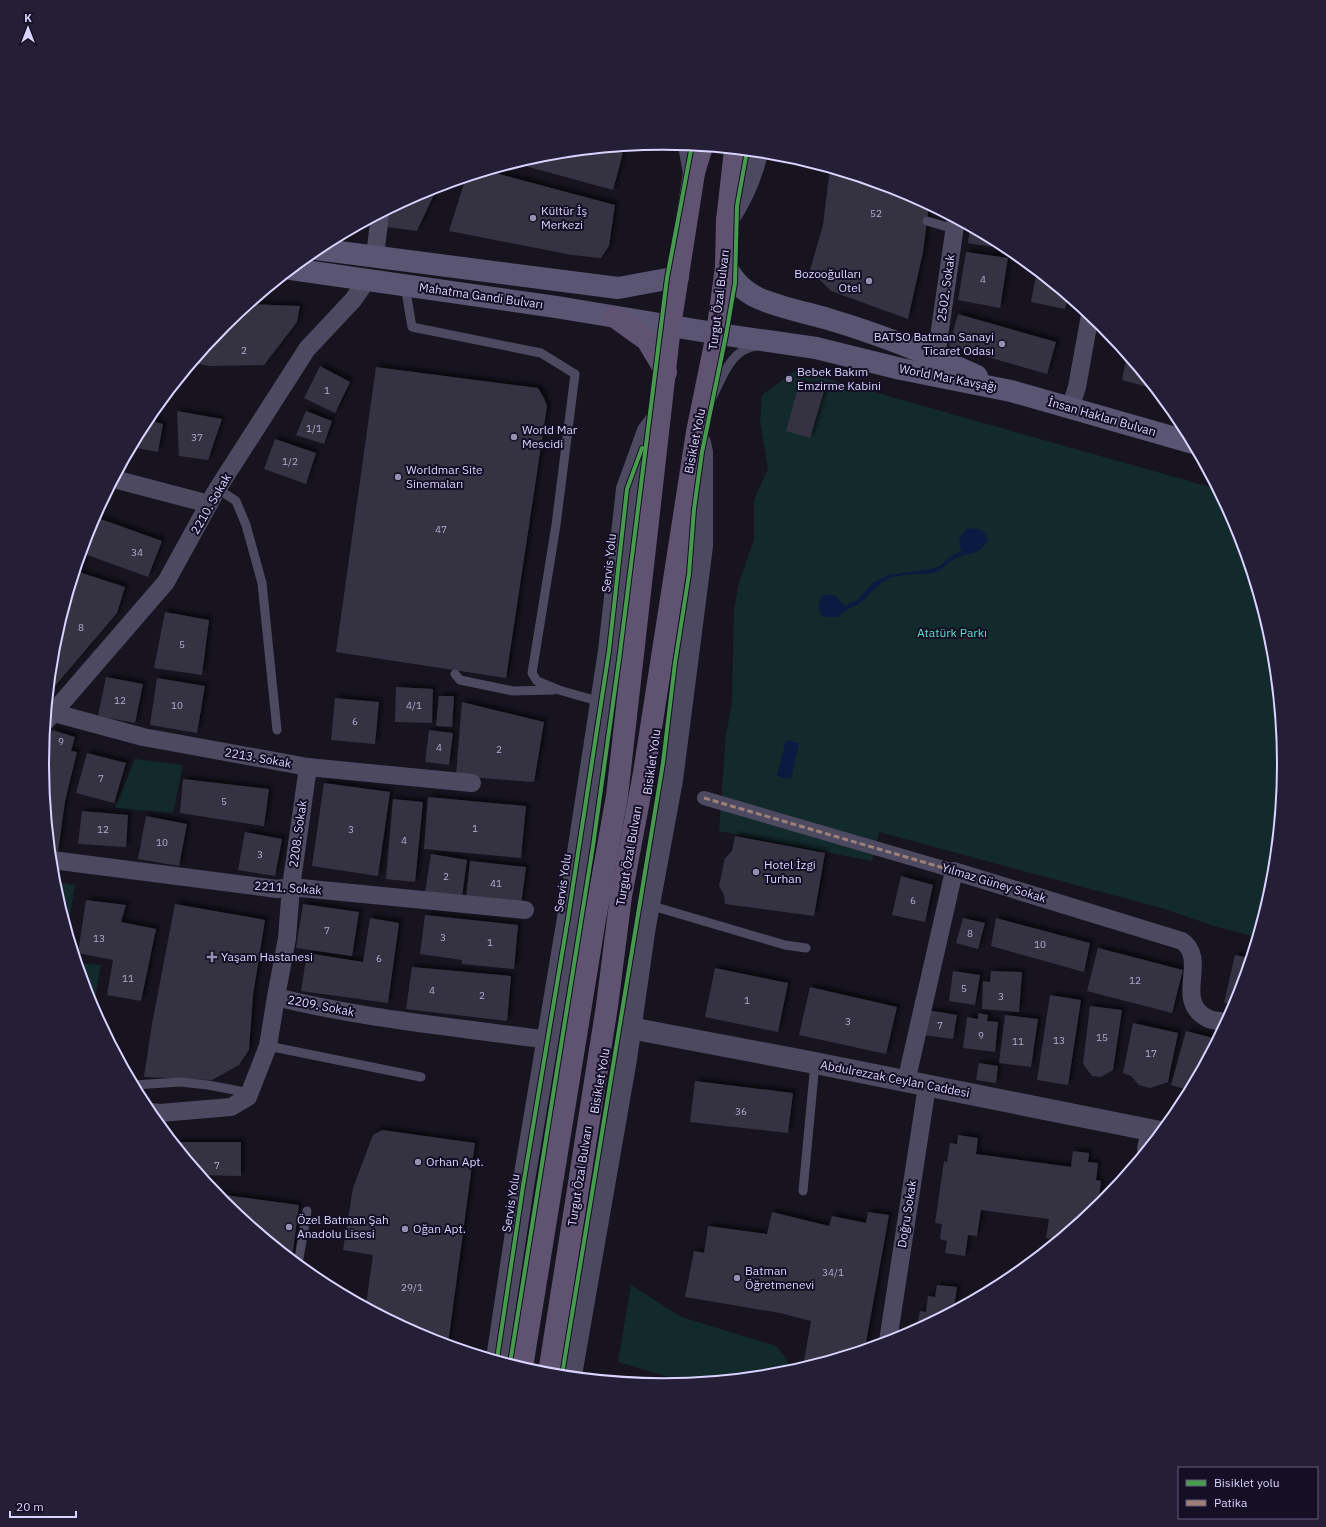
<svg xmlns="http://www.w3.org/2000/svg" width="1326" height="1527" viewBox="0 0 1326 1527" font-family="'IBM Plex Sans',sans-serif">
  <defs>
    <filter id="shadow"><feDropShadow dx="3.5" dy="-3.5" stdDeviation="2" flood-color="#0009"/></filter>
  </defs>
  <rect width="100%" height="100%" fill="#171420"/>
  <g fill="#132a2d">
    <path d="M796,370L1217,489L1237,526L1272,643L1284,764L1272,885L1256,937L1214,926L1165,909L879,832L872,861L719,831L726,735L732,703L734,609L739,583L754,540V500L768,469L760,421L762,395Z"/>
    <path d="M135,759L183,765L173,813L115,808Z"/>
    <path d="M54,882L75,885L69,920H65Z"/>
    <path d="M78,963L101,965L93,1009Z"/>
    <path d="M631,1285L681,1317L776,1346L785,1357L791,1370L784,1373L686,1382L618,1362Z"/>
  </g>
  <g fill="#0b1a40">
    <path d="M968,528L982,530L988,539C981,557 967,551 953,560C947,563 943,570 936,572C921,575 904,573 890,578C877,583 871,594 861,602C854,608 844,608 839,617H823C817,610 818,603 823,595H835L845,606L858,599L874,582L888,575L931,569L940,566L951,556L962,551C956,542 960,535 968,528Z"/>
    <path d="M786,740L799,743L791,779L777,776Z"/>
  </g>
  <g fill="#353242" filter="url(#shadow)">
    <path d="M605,148L623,153L613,190L514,163L542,154Z"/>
    <path d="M830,168L901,190L929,205L923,252L908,319L831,291L810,270L823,225Z"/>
    <path d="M488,171L615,205L609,246L601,258L572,255L449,231L466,177Z"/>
    <path d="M438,186L417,231L386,227L390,209L426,190Z"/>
    <path d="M970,227L1008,247L1012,250L968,243Z"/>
    <path d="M966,252L1008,258L1000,308L958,300Z"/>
    <path d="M1037,271L1068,296L1065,309L1031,302Z"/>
    <path d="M248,304L300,306L297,322L264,365L211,366L192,363L224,324Z"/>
    <path d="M958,314L1056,342L1047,374L949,346Z"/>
    <path d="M1127,355L1155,389L1122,380Z"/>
    <path d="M320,366L350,382L335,413L304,398Z"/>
    <path d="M376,367L538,388L544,398L547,406L506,678L336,652Z"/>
    <path d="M799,384L824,391L810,438L786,431Z"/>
    <path d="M177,411L222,419L208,460L179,456Z"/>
    <path d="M306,411L332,421L324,444L296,435Z"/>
    <path d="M150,414L157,415L155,422L163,424L158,452L132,447Z"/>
    <path d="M275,439L316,453L306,484L264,469Z"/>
    <path d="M95,517L162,541L148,577L82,553Z"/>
    <path d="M80,558L85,559L79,572L125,587L117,613L49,693L54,642Z"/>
    <path d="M165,612L209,620L202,675L154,668Z"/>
    <path d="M106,677L143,684L135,723L98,716Z"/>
    <path d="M157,678L205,686L197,733L150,725Z"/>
    <path d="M396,687L433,689L432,723L395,722Z"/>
    <path d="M439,696H454L452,727L436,726Z"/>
    <path d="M335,698L379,702L375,744L331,740Z"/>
    <path d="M462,702L544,722L534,782L456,776Z"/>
    <path d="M52,730L75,737L71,751L77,752L65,801L58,852H51L42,763L44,744L48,745Z"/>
    <path d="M429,730L453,733L449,765L425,762Z"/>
    <path d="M87,753L126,763L114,803L76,793Z"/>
    <path d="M183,779L269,789L264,826L180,813Z"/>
    <path d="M324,783L390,792L378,876L312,866Z"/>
    <path d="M428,797L526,806L521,858L424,849Z"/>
    <path d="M393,799L423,802L415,882L386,879Z"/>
    <path d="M82,811L128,815L126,847L78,844Z"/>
    <path d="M146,816L187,824L179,866L138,859Z"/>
    <path d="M245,832L282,839L275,876L238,870Z"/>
    <path d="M735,836L825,853L814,916L725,904L724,895L719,886L725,858L732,851Z"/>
    <path d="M431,854L467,860L462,897L425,892Z"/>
    <path d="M470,861L526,867L521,905L466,899Z"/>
    <path d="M901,876L933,885L925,922L892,915Z"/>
    <path d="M86,900L126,905L121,922L156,929L141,1001L107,995L113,960L78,953Z"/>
    <path d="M175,904L265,920L253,995L249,1050L239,1065L212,1080L144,1077L152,1024Z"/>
    <path d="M303,904L359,912L352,956L296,948Z"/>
    <path d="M425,915L518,925L514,969L462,964V960L420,954Z"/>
    <path d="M370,918L399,923L388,1003L301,991L307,953L363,962Z"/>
    <path d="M963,918L985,923L978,949L956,943Z"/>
    <path d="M996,918L1090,943L1084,972L991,946Z"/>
    <path d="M1098,948L1183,970L1172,1013L1087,991Z"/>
    <path d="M1235,955L1250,958L1235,1005L1224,1003Z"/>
    <path d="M412,967L511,976L507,1021L406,1009Z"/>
    <path d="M715,968L788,983L778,1032L705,1017Z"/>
    <path d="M953,971L980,975L975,1005L949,1001Z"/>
    <path d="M991,971L1022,972L1019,1012L982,1009L983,981L990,982Z"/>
    <path d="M810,987L897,1007L886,1054L799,1035Z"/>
    <path d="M1050,995L1081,1000L1068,1085L1037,1080Z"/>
    <path d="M1090,1006L1122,1010L1113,1070L1101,1077L1092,1076L1083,1064Z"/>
    <path d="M927,1010L957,1015L953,1039L923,1035Z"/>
    <path d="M978,1013L988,1015L987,1021L998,1022L995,1052L963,1048L967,1017L978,1019Z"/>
    <path d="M1005,1015L1038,1019L1031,1067L999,1063Z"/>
    <path d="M1133,1023L1178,1033L1168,1082L1150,1088L1139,1085L1131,1076L1123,1073Z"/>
    <path d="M1186,1031L1217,1039L1189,1090L1171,1085Z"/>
    <path d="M979,1063L998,1066L996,1083L976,1080Z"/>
    <path d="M695,1081L793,1093L788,1133L690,1122Z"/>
    <path d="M382,1130L475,1143L448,1344L425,1337L366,1305L373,1255L343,1250L353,1188L373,1135Z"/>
    <path d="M958,1135L978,1138L976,1154L1071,1167L1073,1151L1089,1153L1088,1162L1098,1163L1096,1180L1101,1181L1098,1206L1058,1239L1046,1238L1049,1219L981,1210L977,1236L968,1235L965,1256L945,1253L947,1241L940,1239L942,1224L935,1223L944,1161L947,1162L950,1143L957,1144Z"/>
    <path d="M174,1142H241V1176L201,1175Z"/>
    <path d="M217,1194L299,1205L292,1259L224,1202Z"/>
    <path d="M772,1212L829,1226L832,1216L866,1223L868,1212L889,1215L865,1348L803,1367L811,1321L780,1313L685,1297L694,1251L704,1253L708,1226L767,1234Z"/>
    <path d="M937,1285L957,1287L954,1309L917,1328L920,1311L926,1312L928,1296L935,1297Z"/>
  </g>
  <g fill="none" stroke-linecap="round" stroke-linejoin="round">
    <g stroke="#4c4961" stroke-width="9">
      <path d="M927,221L954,229"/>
      <path d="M405,286L412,327L541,353L575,374L556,525L532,673L537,681L559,690L601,702"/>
      <path d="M712,398C722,378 731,349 756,346"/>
      <path d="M218,489L236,501L246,525L262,583L277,730"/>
      <path d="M455,674L460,680L513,691L554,690"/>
      <path d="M649,905L785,945L806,948"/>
      <path d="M268,1046L421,1077"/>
      <path d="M134,1085L180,1082L208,1085L250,1093"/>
      <path d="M803,1191L815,1063"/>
      <path d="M298,1264L307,1211"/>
    </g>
    <path stroke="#4c4961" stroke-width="14" d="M704,798L954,871"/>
    <g stroke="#4c4961" stroke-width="18">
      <path d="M375,256L380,214"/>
      <path d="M936,357L956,219"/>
      <path d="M1070,409L1077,387L1090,315"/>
      <path d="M114,479L209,504"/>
      <path d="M47,711L143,737L308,767L472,783"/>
      <path d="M46,721L166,582L216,491L307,349L353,300L367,280"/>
      <path d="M52,860L277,889L291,887L525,910"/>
      <path d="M276,997L287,938L291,887L308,767"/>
      <path d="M906,1082L954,871L1182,941C1209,960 1173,1000 1207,1018C1212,1021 1220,1021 1225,1022"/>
      <path d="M150,1112L160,1113L231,1107L248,1097L268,1046L276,997C364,1019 456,1027 547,1040"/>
      <path d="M1146,1149L1150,1130"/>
      <path d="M888,1341L927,1086"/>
    </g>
    <g stroke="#4c4961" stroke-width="22">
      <path d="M689,145L694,173"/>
      <path d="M727,221C741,200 752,176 757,152"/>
      <path d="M630,1028L815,1063L1160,1132"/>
      <path d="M497,1359L523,1186L568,918L609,651L627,489L648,431L660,415"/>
      <path d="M571,1375L626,1059L645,926L672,780L702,546V452L700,443"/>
    </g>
    <g stroke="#595573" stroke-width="22">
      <path d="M316,249L618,288L678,277"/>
      <path d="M726,267C735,282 742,290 758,298C781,308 804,312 828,319C879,334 929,354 977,376"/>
      <path d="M291,269L556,307L726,335L816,348L901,369L1011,391L1193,443"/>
    </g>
    <g stroke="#605372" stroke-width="22">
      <path d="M615,317L647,340L666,372"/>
      <path d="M522,1367L594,925L617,796L670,326L694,173L702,146"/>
      <path d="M549,1373L607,1006L621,896L644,773L697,432L717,334L726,267L727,221L735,150"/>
    </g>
    <path stroke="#9e8076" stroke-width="3" stroke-dasharray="6 3" stroke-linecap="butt" d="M704,798L954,871"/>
    <defs>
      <g id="cycleway">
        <path d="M497,1359L523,1186L568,918L609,651L627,489L642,448"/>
        <path d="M510,1363L593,846L619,660L667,278L692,145"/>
        <path d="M562,1375L663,763L675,663L689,574L694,509L702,452L726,335L735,283L737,206L747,151"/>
      </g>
    </defs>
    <use href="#cycleway" stroke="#140f25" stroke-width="6"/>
    <use href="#cycleway" stroke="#469c4c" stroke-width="4"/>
  </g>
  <g fill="#9690b1" stroke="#140f25" stroke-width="1.5">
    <circle cx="533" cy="218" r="4"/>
    <circle cx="869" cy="281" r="4"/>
    <circle cx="1002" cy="344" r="4"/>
    <circle cx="789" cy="379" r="4"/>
    <circle cx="514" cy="437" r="4"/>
    <circle cx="398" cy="477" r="4"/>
    <circle cx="756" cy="872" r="4"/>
    <path d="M210 951h4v4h4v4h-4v4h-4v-4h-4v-4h4z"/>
    <circle cx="418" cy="1162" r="4"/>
    <circle cx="289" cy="1227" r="4"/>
    <circle cx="405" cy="1229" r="4"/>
    <circle cx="737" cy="1278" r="4"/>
  </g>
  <g text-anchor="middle" stroke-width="4" stroke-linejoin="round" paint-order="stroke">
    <g font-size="10" fill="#b2abd0">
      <text x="876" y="217">52</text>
      <text x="983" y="283">4</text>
      <text x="244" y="354">2</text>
      <text x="327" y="394">1</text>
      <text x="314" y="432">1/1</text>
      <text x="197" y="441">37</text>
      <text x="290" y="465">1/2</text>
      <text x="441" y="533">47</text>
      <text x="137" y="556">34</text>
      <text x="81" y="631">8</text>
      <text x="182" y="648">5</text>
      <text x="120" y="704">12</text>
      <text x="177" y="709">10</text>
      <text x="414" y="709">4/1</text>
      <text x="355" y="725">6</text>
      <text x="61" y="745">9</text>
      <text x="439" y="751">4</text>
      <text x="499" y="753">2</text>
      <text x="101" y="782">7</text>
      <text x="224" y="805">5</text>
      <text x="475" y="832">1</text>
      <text x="103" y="833">12</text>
      <text x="351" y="833">3</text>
      <text x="404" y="844">4</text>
      <text x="162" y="846">10</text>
      <text x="260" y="858">3</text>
      <text x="446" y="880">2</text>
      <text x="496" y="887">41</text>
      <text x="913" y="904">6</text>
      <text x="327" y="934">7</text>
      <text x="970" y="937">8</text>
      <text x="443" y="941">3</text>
      <text x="99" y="942">13</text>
      <text x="490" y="946">1</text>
      <text x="1040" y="948">10</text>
      <text x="379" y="962">6</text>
      <text x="128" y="982">11</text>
      <text x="1135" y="984">12</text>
      <text x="964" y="992">5</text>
      <text x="432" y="994">4</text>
      <text x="482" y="999">2</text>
      <text x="1001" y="1000">3</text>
      <text x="747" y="1004">1</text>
      <text x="848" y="1025">3</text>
      <text x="940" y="1029">7</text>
      <text x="981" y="1039">9</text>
      <text x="1102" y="1041">15</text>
      <text x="1059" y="1044">13</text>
      <text x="1018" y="1045">11</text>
      <text x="1151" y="1057">17</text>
      <text x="741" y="1115">36</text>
      <text x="217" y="1169">7</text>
      <text x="833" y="1276">34/1</text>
      <text x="412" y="1291">29/1</text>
    </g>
    <g font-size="12" fill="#dbd3ff" stroke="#140f25" text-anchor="start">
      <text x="541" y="215">Kültür İş<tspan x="541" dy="14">Merkezi</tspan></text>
      <text x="861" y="278" text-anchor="end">Bozooğulları<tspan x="861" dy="14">Otel</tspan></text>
      <text x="994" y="341" text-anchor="end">BATSO Batman Sanayi<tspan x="994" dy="14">Ticaret Odası</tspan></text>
      <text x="797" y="376">Bebek Bakım<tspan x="797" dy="14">Emzirme Kabini</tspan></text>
      <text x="522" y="434">World Mar<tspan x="522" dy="14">Mescidi</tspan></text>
      <text x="406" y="474">Worldmar Site<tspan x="406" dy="14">Sinemaları</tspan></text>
      <text x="764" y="869">Hotel İzgi<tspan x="764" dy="14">Turhan</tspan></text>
      <text x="221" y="961">Yaşam Hastanesi</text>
      <text x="426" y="1166">Orhan Apt.</text>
      <text x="297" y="1224">Özel Batman Şah<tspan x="297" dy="14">Anadolu Lisesi</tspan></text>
      <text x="413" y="1233">Oğan Apt.</text>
      <text x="745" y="1275">Batman<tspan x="745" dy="14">Öğretmenevi</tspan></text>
    </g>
    <g font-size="12" fill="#dbd3ff" stroke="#140f25">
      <text transform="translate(946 288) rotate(-82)" y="4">2502. Sokak</text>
      <text transform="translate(481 296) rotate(8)" y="4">Mahatma Gandi Bulvarı</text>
      <text transform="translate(719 300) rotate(-83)" y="4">Turgut Özal Bulvarı</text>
      <text transform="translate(948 378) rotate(11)" y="4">World Mar Kavşağı</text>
      <text transform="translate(1102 417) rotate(16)" y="4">İnsan Hakları Bulvarı</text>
      <text transform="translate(695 441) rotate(-79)" y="4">Bisiklet Yolu</text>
      <text transform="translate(211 504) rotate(-60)" y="4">2210. Sokak</text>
      <text transform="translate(609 563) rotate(-84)" y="4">Servis Yolu</text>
      <text transform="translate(258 758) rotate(10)" y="4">2213. Sokak</text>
      <text transform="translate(652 762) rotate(-82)" y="4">Bisiklet Yolu</text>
      <text transform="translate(298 834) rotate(-82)" y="4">2208. Sokak</text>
      <text transform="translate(629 856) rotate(-80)" y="4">Turgut Özal Bulvarı</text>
      <text transform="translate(563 883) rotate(-82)" y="4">Servis Yolu</text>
      <text transform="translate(994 883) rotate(17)" y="4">Yılmaz Güney Sokak</text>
      <text transform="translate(288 888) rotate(4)" y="4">2211. Sokak</text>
      <text transform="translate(321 1006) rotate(11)" y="4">2209. Sokak</text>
      <text transform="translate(895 1079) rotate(11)" y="4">Abdulrezzak Ceylan Caddesi</text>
      <text transform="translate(600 1081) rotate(-80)" y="4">Bisiklet Yolu</text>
      <text transform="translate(580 1176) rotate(-81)" y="4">Turgut Özal Bulvarı</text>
      <text transform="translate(511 1203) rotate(-81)" y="4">Servis Yolu</text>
      <text transform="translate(907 1214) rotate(-81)" y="4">Doğru Sokak</text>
    </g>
    <g font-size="12" fill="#5edfc8" stroke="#140f25">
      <text x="952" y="637">Atatürk Parkı</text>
    </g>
  </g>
  <path d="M0 0H1326V1527H0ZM49 764a614 614 0 1 1 1228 0a614 614 0 1 1-1228 0Z" fill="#241f36" fill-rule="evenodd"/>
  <path fill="none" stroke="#dbd3ff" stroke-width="2" d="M49 764a614 614 0 1 1 1228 0a614 614 0 1 1-1228 0Z"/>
  <rect x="1178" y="1467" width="140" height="52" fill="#140f25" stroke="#645d7c"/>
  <rect x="1186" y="1480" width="20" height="6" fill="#469c4c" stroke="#645d7c"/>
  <text x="1214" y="1487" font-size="12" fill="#dbd3ff">Bisiklet yolu</text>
  <rect x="1186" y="1500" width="20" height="6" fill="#9e8076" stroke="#645d7c"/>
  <text x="1214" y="1507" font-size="12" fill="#dbd3ff">Patika</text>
  <g transform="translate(28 28)" stroke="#140f25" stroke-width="3" paint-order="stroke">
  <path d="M0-3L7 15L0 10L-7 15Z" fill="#dbd3ff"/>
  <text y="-6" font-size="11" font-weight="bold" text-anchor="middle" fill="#dbd3ff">K</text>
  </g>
  <path d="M10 1511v6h66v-6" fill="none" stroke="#dbd3ff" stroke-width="2"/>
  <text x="16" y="1511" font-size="12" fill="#dbd3ff" stroke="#140f25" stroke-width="3" paint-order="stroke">20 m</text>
</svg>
